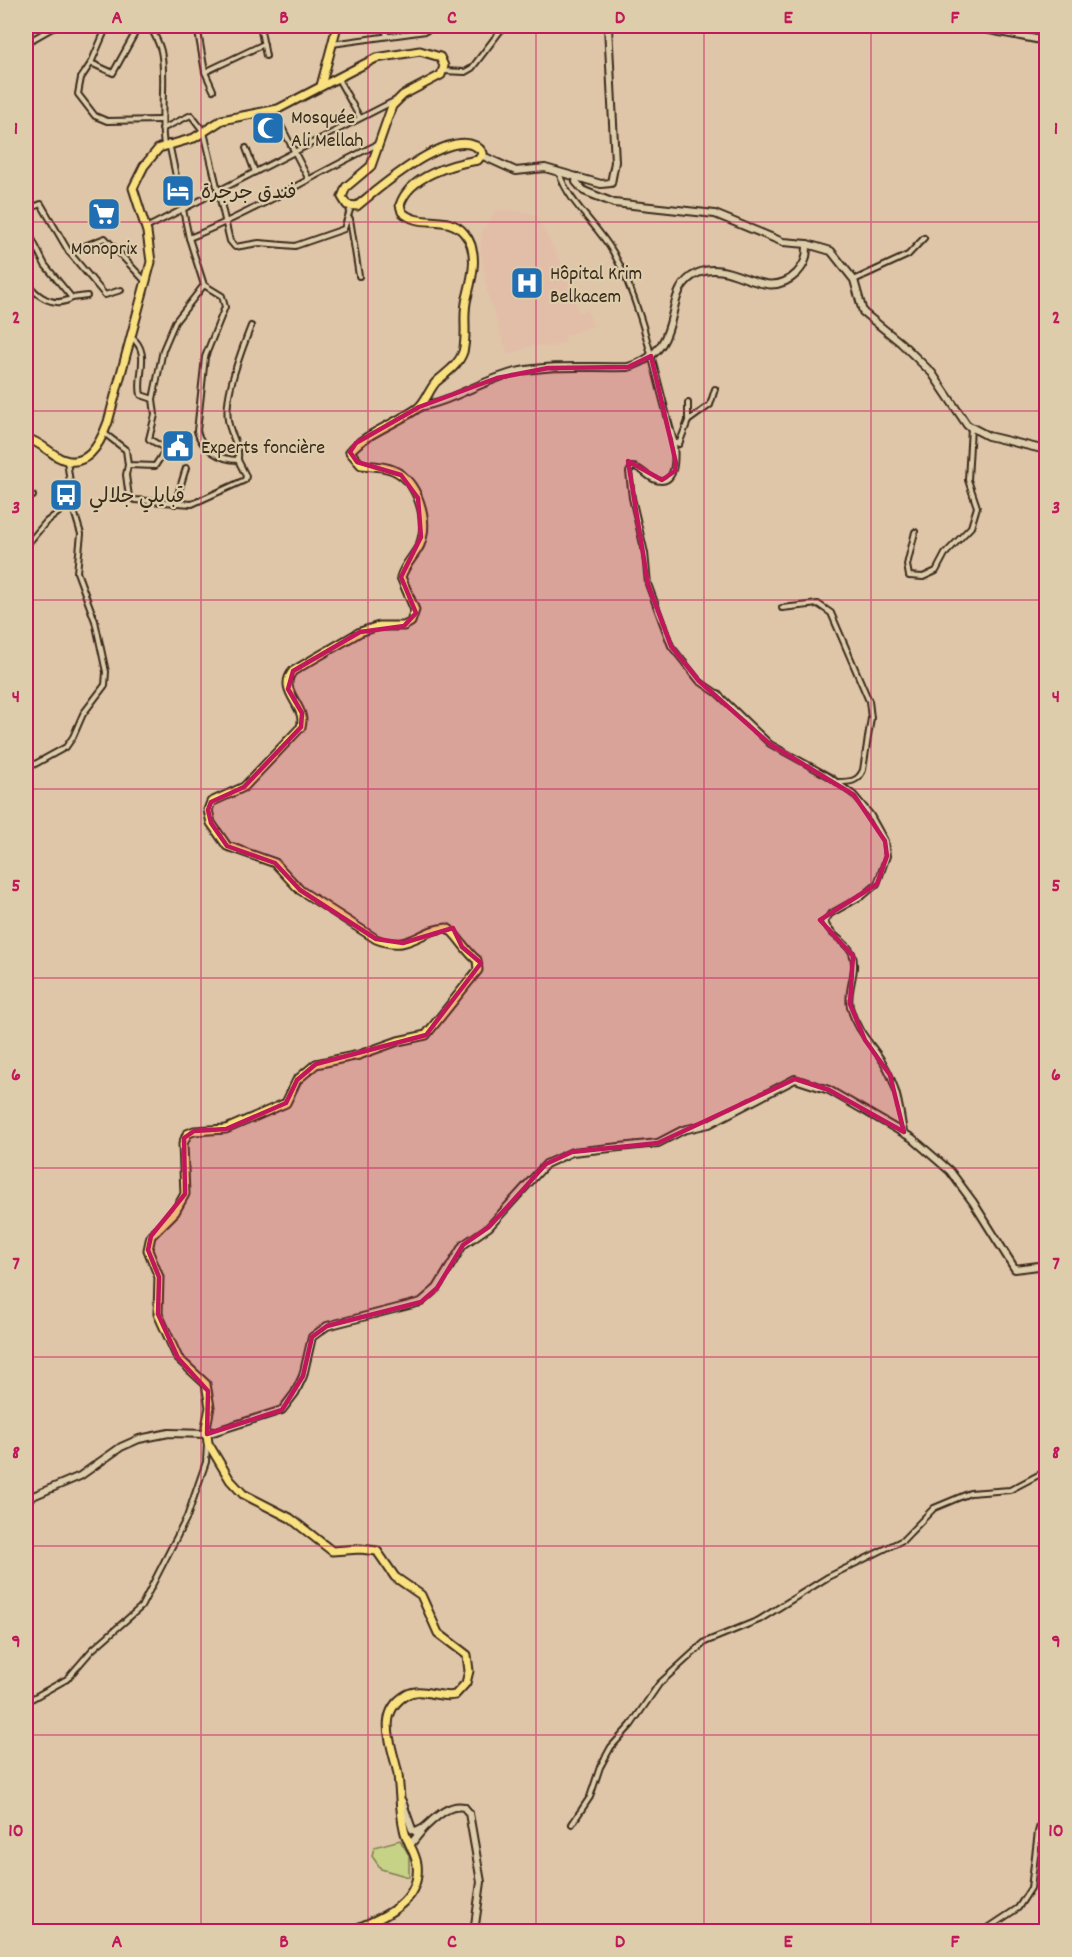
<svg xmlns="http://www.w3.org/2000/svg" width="1072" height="1957" viewBox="0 0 1072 1957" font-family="Dekko,'Playpen Sans Arabic',sans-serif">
  <rect width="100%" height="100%" fill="#e0c6a9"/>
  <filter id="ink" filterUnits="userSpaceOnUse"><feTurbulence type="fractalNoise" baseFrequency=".0167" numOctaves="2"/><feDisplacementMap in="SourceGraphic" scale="12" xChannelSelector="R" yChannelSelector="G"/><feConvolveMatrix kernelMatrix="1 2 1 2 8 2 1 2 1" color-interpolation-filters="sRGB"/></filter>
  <g filter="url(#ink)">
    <path fill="#e2bea8" d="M496,210L529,212L537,217L562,264L579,312L587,310L593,326L565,336L566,342L551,347L533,346L508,355L487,292L480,248L482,232Z"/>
    <path fill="#c6d286" stroke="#807e52" stroke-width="1.5" d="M400,1840L409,1855V1877L381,1869L372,1856L374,1847Z"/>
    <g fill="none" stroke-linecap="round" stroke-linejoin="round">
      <defs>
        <g id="street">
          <path d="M107,26L91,63L113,73L139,26"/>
          <path d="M150,26C154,34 159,42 161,51C167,79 159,113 164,145"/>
          <path d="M197,26L205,72L264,44"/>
          <path d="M260,26L266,56"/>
          <path d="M384,26L387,36"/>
          <path d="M26,43L56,26"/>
          <path d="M332,44L426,31L433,26"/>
          <path d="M91,63L81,78L78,94L95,116L107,121L160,120"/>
          <path d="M443,71L465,72L472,68L504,26"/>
          <path d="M205,72L213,90"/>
          <path d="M337,77L360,118"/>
          <path d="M273,110L308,178"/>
          <path d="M162,129L191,115L204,132L230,241L235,247L259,243L295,246L344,229L351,207"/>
          <path d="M169,143L189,238C254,212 315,174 378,144"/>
          <path d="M246,148L255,172"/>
          <path d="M559,173C570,205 597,224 613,252C644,307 656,381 674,441C675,454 678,490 653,479C645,475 641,467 632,467L629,472L632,498L645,553L648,584L671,646L699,681L718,694L770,744L830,777L854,795L870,814L885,841L887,856L877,884L864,895L830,914L825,922C830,937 847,941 852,953C859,971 846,989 850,1007C856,1030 872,1044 883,1062C897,1085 900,1107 904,1132"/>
          <path d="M26,210L41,204L69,252L105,238L146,282"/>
          <path d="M350,219L359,276"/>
          <path d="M26,227L45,265L72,298C54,309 36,296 26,281"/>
          <path d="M146,228L394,101"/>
          <path d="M69,252L105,295L121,290"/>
          <path d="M854,280L908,255L924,238"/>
          <path d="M72,298L87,296"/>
          <path d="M131,337C152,352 136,376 141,395L153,399L163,350L175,322L204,285L189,238"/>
          <path d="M688,421V403"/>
          <path d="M104,433L126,450L128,465L155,466L166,449L149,439L155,415L153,399"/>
          <path d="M674,441L679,444L688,421L710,405L715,389"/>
          <path d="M238,460C240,445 230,435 228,420C224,395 242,349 251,326"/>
          <path d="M128,465L126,475L129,497L135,500L192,504L245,480L246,476L238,460C220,460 201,448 197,431L205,357L225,307L222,296L204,285"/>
          <path d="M26,495L33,496"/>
          <path d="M175,504L186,468"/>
          <path d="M915,532L907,565L909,576L923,577L936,571L945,554L971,527L977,507L968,480L971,427"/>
          <path d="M26,546L46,522L72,502"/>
          <path d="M782,608L818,604L831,613L869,701L871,718L863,770C858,782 850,782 838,782"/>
          <path d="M26,769L66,747L73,737L83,714L105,685L106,672L95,621L77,572L81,534L74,511L67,461"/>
          <path d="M26,1702L67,1679L92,1650L141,1607L187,1517L206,1462L207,1443"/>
          <path d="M572,1824L590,1797L600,1767L611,1747L631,1725L659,1684L705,1642L759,1620L828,1577L903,1540L934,1508L970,1493L1010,1490L1046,1471"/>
          <path d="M982,1932L1018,1908L1031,1888L1038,1832L1046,1803"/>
        </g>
        <g id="secondary">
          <path d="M969,26L1046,41"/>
          <path d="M483,156L516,171L545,168L601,184L611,183L615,162L608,26"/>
          <path d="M577,177L576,182L584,191L614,203L715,214L783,242L807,244L831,251L854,280L863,312L901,343L932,373L967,425L988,436L1046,450"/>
          <path d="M419,407C453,401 482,380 516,372C552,364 591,368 628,367C691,348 657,291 698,273C733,258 765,305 797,273C806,263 807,256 807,244"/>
          <path d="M26,1499L80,1476L121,1447L139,1439L169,1433L207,1434L282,1410L295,1393L303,1376L312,1337L327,1326L421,1302L437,1288L463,1245L489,1227L546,1164L572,1152L658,1143L683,1130L709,1124L795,1079L829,1090L912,1138L950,1171L973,1202L1015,1269L1046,1265"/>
          <path d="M402,1801L412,1829L416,1832L424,1828L410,1845"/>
          <path d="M424,1828C435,1818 448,1804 464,1807L469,1813L481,1882L474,1932"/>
        </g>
        <g id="primary">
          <path d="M321,86L337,26"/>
          <path d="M26,438C38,441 47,450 58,457C86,472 100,444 108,422L151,262L147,232L133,188L144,166L159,148L194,138L222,120L278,109L376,58L420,51L440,57L444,66L441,75L403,95L392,106L371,166L346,187L342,197L347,205L357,206C378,189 459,118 483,153L478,160C452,164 409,176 400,205L402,212C420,229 447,213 464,233C480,251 472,278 467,298C462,316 468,333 463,352C458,366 447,372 436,382C429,390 426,401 418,408C399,422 362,435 350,452L361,465C372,466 384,466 393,470C418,481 430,520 420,545C414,557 405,564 401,577L415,610L411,622L404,626H379L360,632L293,671C276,691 308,706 301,727L244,787L211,802L208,810L211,823L227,846L275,863L300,890L376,939C410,953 419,929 447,928C456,932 465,951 477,960L478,970L426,1035L398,1041L359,1055L316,1064L297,1080L286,1103L226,1129L194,1131L187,1134L183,1144L185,1194L175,1212L151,1236L148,1250L159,1277L158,1314L178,1358L206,1384L210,1407L206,1427L208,1443L230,1480L243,1494L290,1518L332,1551L360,1549L377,1551L395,1577L421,1595L438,1633L467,1655L469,1671L466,1683L455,1695C439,1699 421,1686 406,1695C374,1714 394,1749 398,1775C400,1793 400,1812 404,1829C406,1841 415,1851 417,1864C422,1905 377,1920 348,1932"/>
        </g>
      </defs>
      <use href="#street" stroke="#3b2a1e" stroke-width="8"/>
      <use href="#secondary" stroke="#3b2a1e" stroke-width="10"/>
      <use href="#primary" stroke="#3b2a1e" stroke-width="11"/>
      <use href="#street" stroke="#decdaa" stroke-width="4"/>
      <use href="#secondary" stroke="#decdaa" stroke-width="6"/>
      <use href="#primary" stroke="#f9e181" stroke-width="7"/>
    </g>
  </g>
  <path fill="#c2185b" fill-opacity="0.2" stroke="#c2185b" stroke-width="4.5" stroke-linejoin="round" d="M651,356L676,463L675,471L662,480L628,461L648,584L671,646L699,681L770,744L854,795L885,841L887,856L877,884L820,920L853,956L850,1004L865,1040L890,1075L904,1132L829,1090L795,1079L658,1143L572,1152L546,1164L489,1227L463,1245L437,1288L421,1302L327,1326L312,1337L303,1376L282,1410L207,1434L208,1391L178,1358L158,1314L159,1277L148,1250L151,1236L185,1194L184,1138L194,1131L226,1129L286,1103L297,1080L316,1064L426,1035L481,963L462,947L453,928L403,943L376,939L300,890L275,863L227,846L211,823L208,810L211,802L244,787L301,727L302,713L288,689L293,671L360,632L404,626L416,613L401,577L421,537L418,498L401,475L357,462L350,452L356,443L419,407L497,378L548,368L628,367Z"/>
  <path fill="none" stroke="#c2185b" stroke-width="1.5" stroke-opacity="0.55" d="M201,26V1932M368,26V1932M536,26V1932M704,26V1932M871,26V1932M26,222H1046M26,411H1046M26,600H1046M26,789H1046M26,978H1046M26,1168H1046M26,1357H1046M26,1546H1046M26,1735H1046"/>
  <defs>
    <symbol id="mosque-square" viewBox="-11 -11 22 22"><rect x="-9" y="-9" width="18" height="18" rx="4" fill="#1f6fb2" stroke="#decdaa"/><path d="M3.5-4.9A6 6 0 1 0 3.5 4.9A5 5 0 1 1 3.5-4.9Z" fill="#fff"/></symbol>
    <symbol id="hotel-square" viewBox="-11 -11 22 22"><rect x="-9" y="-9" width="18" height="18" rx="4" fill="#1f6fb2" stroke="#decdaa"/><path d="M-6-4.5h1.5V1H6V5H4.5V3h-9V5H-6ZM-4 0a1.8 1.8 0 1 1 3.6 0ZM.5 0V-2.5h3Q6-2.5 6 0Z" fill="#fff"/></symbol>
    <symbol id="supermarket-square" viewBox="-11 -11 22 22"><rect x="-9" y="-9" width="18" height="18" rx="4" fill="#1f6fb2" stroke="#decdaa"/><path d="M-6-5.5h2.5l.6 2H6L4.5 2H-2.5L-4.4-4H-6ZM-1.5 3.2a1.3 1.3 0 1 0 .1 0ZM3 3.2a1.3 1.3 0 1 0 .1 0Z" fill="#fff"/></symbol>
    <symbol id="hospital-square" viewBox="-11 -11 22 22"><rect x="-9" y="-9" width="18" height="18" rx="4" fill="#1f6fb2" stroke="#decdaa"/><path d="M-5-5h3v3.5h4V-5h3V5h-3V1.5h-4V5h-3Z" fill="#fff"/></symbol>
    <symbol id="civic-square" viewBox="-11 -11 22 22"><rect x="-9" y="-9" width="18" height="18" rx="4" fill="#1f6fb2" stroke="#decdaa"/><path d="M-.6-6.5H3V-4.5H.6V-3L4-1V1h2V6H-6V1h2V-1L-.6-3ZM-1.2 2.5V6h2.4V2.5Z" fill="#fff"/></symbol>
    <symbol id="bus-square" viewBox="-11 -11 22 22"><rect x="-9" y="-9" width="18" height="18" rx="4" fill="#1f6fb2" stroke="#decdaa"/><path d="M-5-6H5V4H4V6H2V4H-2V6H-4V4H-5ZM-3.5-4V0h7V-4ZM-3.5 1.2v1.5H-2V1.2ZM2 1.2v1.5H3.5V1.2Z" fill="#fff"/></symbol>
  </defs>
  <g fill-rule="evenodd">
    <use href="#mosque-square" x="249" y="109" width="38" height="38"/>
    <use href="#hotel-square" x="159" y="172" width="38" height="38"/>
    <use href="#supermarket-square" x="85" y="195" width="38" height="38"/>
    <use href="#hospital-square" x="508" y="264" width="38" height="38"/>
    <use href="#civic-square" x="159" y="427" width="38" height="38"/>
    <use href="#bus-square" x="47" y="476" width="38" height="38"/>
  </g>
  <g text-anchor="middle" stroke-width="4.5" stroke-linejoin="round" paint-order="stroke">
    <g font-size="20" fill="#3b2a1e" stroke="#decdaa" text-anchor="start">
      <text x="291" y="123">Mosquée<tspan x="291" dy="23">Ali Mellah</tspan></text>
      <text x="201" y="198">فندق جرجرة</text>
      <text x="104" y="254" text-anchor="middle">Monoprix</text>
      <text x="550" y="279">Hôpital Krim<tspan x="550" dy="23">Belkacem</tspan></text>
      <text x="201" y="453">Experts foncière</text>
      <text x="89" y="502">قبايلي جلالي</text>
    </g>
  </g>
  <rect width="1072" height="1957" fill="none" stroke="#decdaa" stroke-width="66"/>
  <rect x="33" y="33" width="1006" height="1891" fill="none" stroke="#c2185b" stroke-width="2"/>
  <g font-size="20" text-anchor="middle" font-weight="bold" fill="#c2185b">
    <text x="117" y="23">A</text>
    <text x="284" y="23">B</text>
    <text x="452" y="23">C</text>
    <text x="620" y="23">D</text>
    <text x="788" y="23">E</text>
    <text x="955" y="23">F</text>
    <text x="16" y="134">1</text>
    <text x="1056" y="134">1</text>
    <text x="16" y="323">2</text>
    <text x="1056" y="323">2</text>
    <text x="16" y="513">3</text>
    <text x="1056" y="513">3</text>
    <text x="16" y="702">4</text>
    <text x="1056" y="702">4</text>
    <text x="16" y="891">5</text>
    <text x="1056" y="891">5</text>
    <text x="16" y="1080">6</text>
    <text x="1056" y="1080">6</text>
    <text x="16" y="1269">7</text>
    <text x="1056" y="1269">7</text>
    <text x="16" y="1458">8</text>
    <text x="1056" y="1458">8</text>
    <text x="16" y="1647">9</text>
    <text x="1056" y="1647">9</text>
    <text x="16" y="1836">10</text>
    <text x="1056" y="1836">10</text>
    <text x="117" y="1947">A</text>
    <text x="284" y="1947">B</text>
    <text x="452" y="1947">C</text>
    <text x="620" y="1947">D</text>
    <text x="788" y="1947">E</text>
    <text x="955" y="1947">F</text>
  </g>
</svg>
